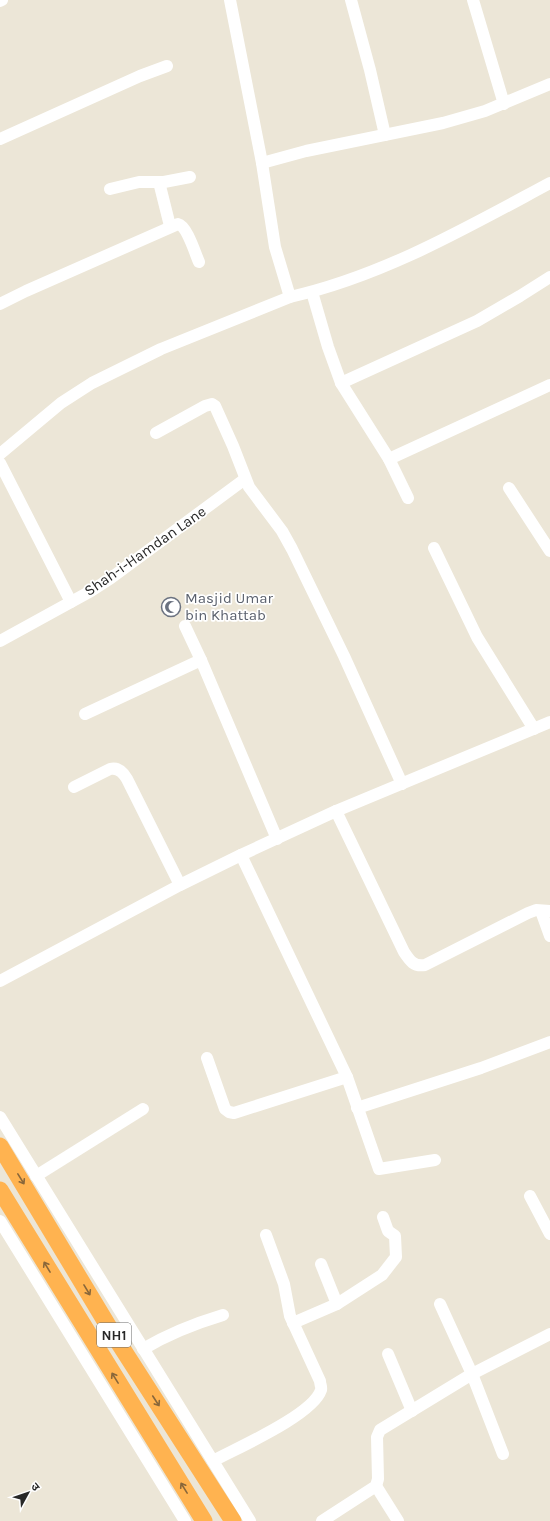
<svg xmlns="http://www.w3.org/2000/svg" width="550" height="1521" viewBox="0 0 550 1521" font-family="Karla,'Noto Sans Devanagari',sans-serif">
  <rect width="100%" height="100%" fill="#ece6d7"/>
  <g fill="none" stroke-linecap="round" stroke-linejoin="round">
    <g stroke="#fff" stroke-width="12">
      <path d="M230,0L262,163L275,247L290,297"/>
      <path d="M351,0L370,70L385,135"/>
      <path d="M473,0L504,104"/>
      <path d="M0,1L2,0"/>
      <path d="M0,139L140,76L167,66"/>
      <path d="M262,163L306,151L443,123L485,111L550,84"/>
      <path d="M159,182L170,226"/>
      <path d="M110,189L139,182H164L190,177"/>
      <path d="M312,292L328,347L341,383L389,459L408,498"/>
      <path d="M0,304L26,291L178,224C187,226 195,253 199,262"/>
      <path d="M341,383L477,321L520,296L550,277"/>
      <path d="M156,433L205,406L212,404L215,406L233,446L249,487L282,531L292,549L344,656L402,784"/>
      <path d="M0,454L61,403L92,383L161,349L290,297C383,276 466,228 550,183"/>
      <path d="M389,459L550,385"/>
      <path d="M0,463L71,602"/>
      <path d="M509,488L550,551"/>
      <path d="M434,548L477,637L534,729"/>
      <path d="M185,626L201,660L277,839"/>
      <path d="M0,641L91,591L111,578L245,479"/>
      <path d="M85,714L201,660"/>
      <path d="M74,787L110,769C118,767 123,772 127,779L180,885"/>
      <path d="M336,811L404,952C410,961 414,967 425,965L528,913L536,910L550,911"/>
      <path d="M241,855L347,1077L379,1169L435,1160"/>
      <path d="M541,911L550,936"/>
      <path d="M0,981L180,885L241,855L336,811L550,722"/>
      <path d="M207,1058L225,1109L229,1112L234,1113L347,1077"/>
      <path d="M357,1108L481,1068L550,1042"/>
      <path d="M0,1117L250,1521"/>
      <path d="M36,1176L143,1109"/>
      <path d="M530,1196L550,1234"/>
      <path d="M0,1221L185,1521"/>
      <path d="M321,1264L337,1304"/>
      <path d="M440,1304L472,1374L503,1454"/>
      <path d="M293,1323L337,1304L382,1275L396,1257L395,1236L388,1231L383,1217"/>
      <path d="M143,1349C170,1333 193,1324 223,1315"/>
      <path d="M388,1354L412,1411"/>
      <path d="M213,1461C237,1448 313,1415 321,1390C322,1388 320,1384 320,1381L290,1316L284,1284L266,1235"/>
      <path d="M376,1486L398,1521"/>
      <path d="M322,1521L376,1486L378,1479L377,1437L380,1430L472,1374L550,1334"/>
    </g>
    <g stroke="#ffb350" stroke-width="17">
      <path d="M0,1146L113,1334L233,1521"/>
      <path d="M0,1190L204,1521"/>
    </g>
  </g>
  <defs><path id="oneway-shaft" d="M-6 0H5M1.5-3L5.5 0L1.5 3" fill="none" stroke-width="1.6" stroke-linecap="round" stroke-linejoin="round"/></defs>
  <g stroke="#89673a">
    <use href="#oneway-shaft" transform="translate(21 1179) rotate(58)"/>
    <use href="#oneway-shaft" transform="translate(47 1267) rotate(-121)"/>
    <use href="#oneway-shaft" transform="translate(87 1290) rotate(59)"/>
    <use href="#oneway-shaft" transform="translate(115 1378) rotate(-122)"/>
    <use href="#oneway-shaft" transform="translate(156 1401) rotate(57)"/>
    <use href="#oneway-shaft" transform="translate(184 1488) rotate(-122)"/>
  </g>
  <defs>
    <symbol id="mosque-ring" viewBox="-11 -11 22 22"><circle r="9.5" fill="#fff" stroke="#6b7280" stroke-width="1.5"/><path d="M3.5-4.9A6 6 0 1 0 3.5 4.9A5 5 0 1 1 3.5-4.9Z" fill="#6b7280"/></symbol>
  </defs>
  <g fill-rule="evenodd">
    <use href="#mosque-ring" x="160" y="596" width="22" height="22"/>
  </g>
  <g text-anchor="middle" stroke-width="3.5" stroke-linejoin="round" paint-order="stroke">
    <rect fill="#fff" stroke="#686868" stroke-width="1" x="97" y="1323" width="34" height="24" rx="3"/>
    <g font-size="14" font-weight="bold" fill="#282828">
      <text x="114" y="1340">NH1</text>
    </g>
    <g font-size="15" fill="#282828" stroke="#fff">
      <text transform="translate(145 551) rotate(-35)" y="5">Shah-i-Hamdan Lane</text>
    </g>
    <g font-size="15" fill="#5b616d" stroke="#fff" text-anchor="start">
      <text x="185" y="603">Masjid Umar<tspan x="185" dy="17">bin Khattab</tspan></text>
    </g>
  </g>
  <g transform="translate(28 1493) rotate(50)" stroke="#ffffff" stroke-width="3" paint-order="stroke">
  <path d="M0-3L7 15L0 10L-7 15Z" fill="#282828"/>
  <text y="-6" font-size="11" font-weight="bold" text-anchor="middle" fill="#282828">उ</text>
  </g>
</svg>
